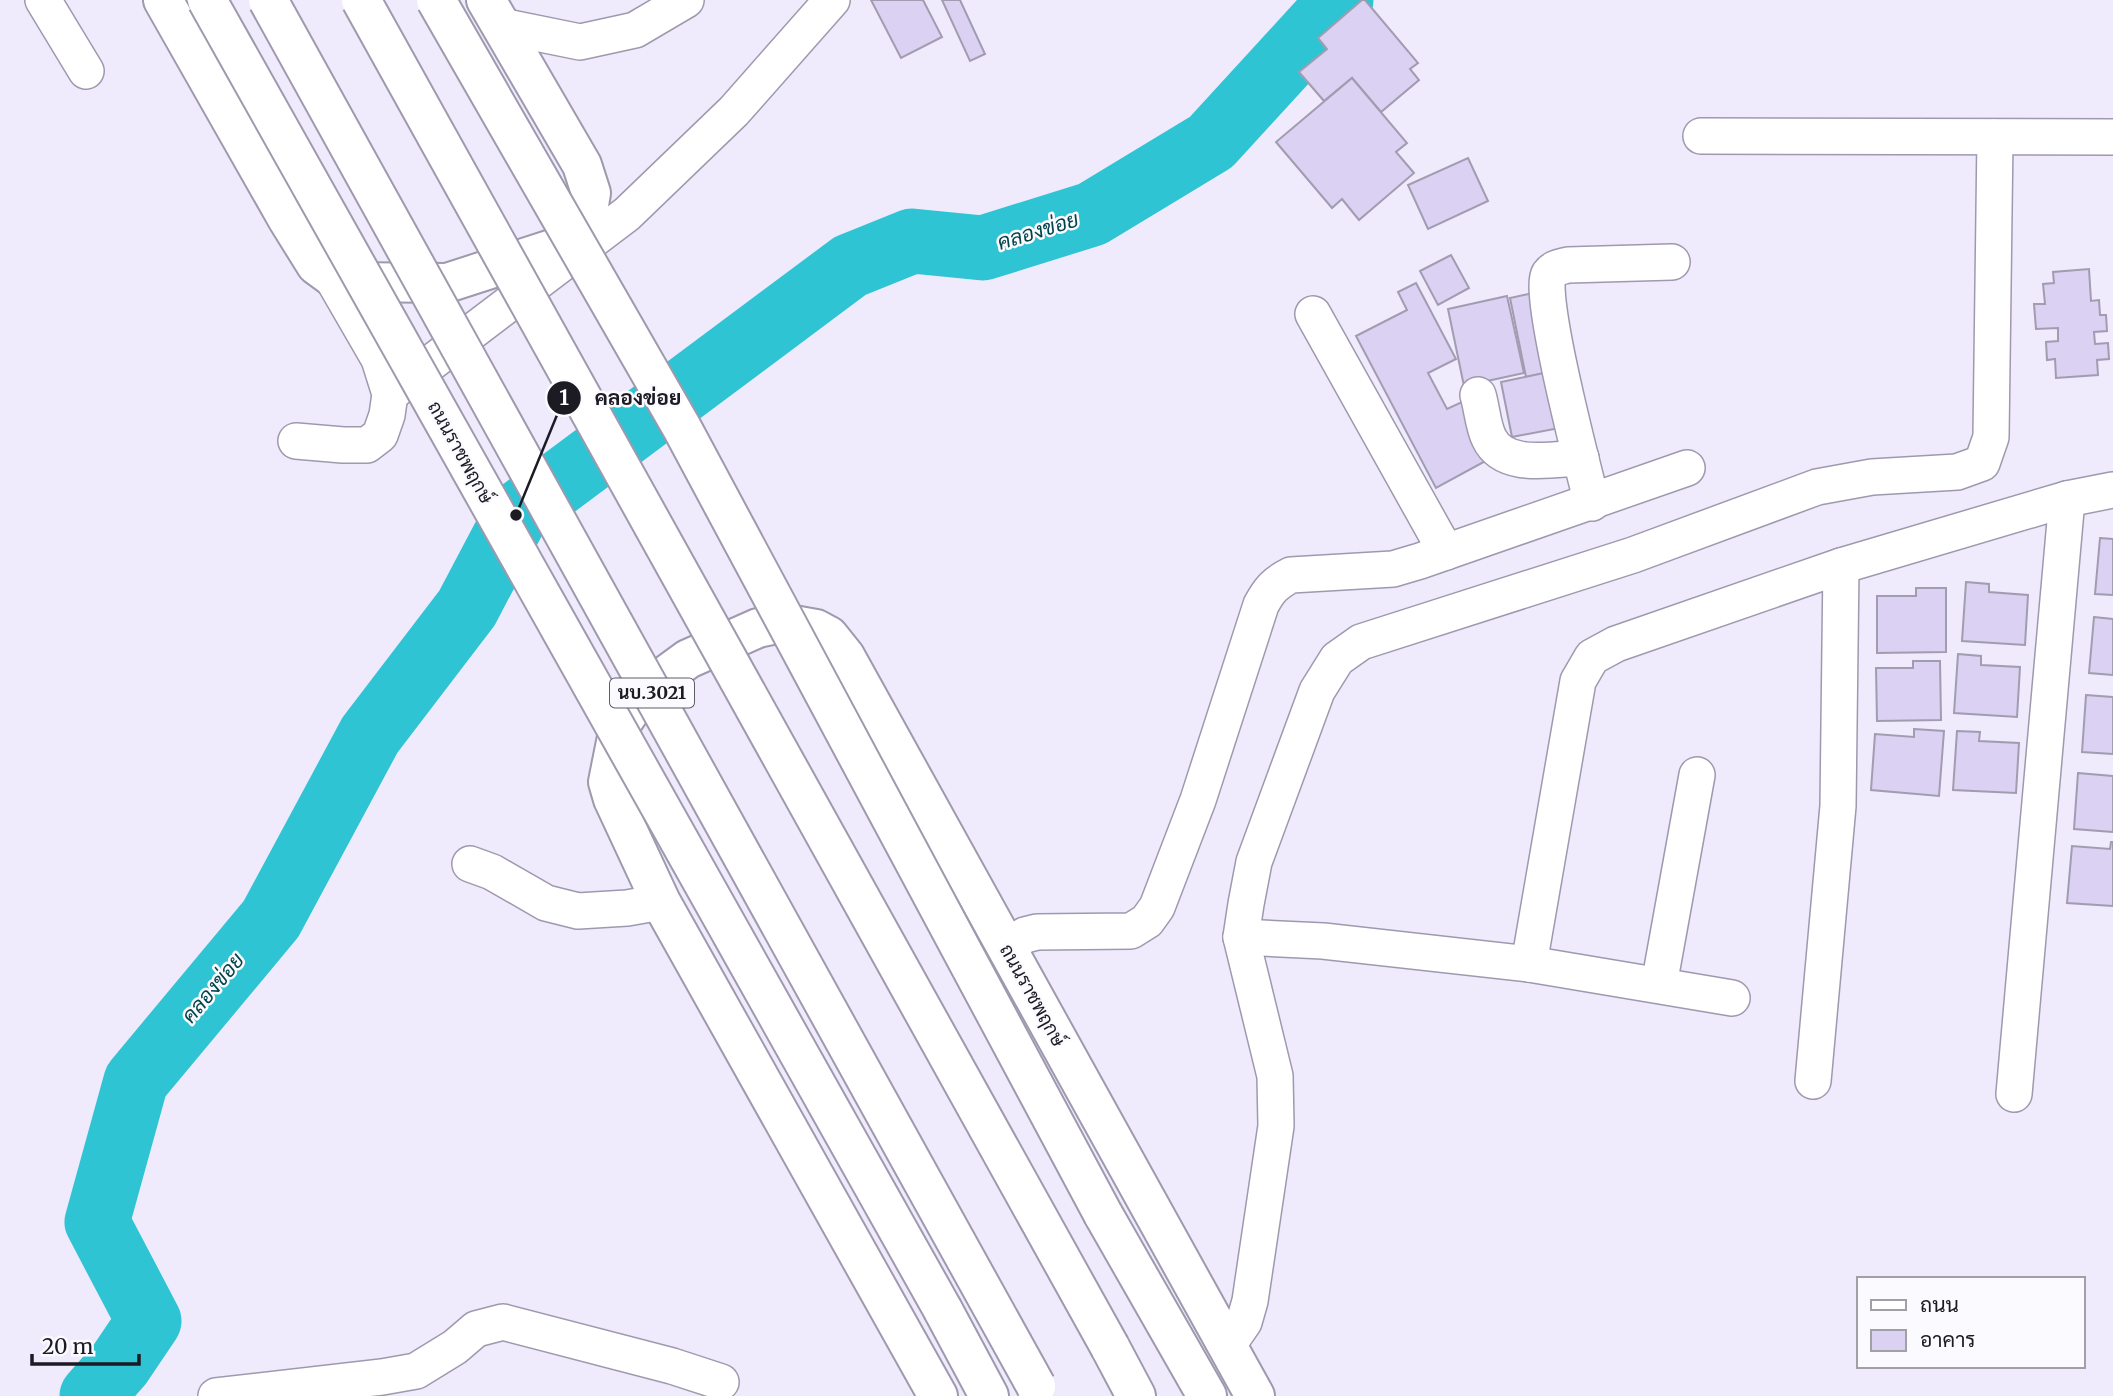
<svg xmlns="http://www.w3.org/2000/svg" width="2113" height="1396" viewBox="0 0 2113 1396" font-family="Merriweather,Sarabun,serif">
  <rect width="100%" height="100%" fill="#efeafc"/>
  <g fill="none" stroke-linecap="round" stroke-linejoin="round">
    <path stroke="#2fc4d4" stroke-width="65" d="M92,1396L120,1364L149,1321L97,1222L136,1081L271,919L370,735L467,608L516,515L850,266L912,241L983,248L1092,214L1211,142L1341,0"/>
  </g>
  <g fill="#dad1f3" stroke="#a19cb0" stroke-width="2">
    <path d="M871,0H923L942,37L901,58Z"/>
    <path d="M942,0H960L985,54L970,61Z"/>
    <path d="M1362,0H1365L1418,63L1410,69L1419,80L1381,112L1352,78L1324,101L1299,72L1327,49L1318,38Z"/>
    <path d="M1352,78L1407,143L1396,152L1414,173L1359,220L1342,199L1332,208L1276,142Z"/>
    <path d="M1468,158L1488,201L1428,229L1408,185Z"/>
    <path d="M1451,255L1469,288L1438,305L1420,271Z"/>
    <path d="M2089,269L2091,301L2099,300L2100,315H2106L2107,331L2094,332L2095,344L2108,343L2109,359L2097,360L2098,375L2056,378L2055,359L2047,360L2046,342L2058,341V328L2036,329L2034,304H2045L2043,284L2054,283L2053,272Z"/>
    <path d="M1416,283L1456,359L1428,373L1447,409L1462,402L1491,458L1436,488L1356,336L1407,310L1398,292Z"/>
    <path d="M1542,291L1558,370L1526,377L1510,298Z"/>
    <path d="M1507,296L1524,373L1464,386L1448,309Z"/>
    <path d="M1558,370L1570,426L1512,437L1501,382Z"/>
    <path d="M2100,538L2113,539V595L2095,594Z"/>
    <path d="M1966,582L1989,584V592L2028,595L2025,645L1962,641Z"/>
    <path d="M1916,588H1946V652L1877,653V596H1916Z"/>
    <path d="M2094,617L2113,619V675L2089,673Z"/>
    <path d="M1958,654L1981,656V665L2020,667L2017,717L1954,713Z"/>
    <path d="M1913,661H1940L1941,720L1877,721L1876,668H1913Z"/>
    <path d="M2086,695L2113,697V754L2082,752Z"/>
    <path d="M1914,729L1944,731L1939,796L1871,790L1875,734L1914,737Z"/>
    <path d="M1957,731L1980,732L1979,741L2019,743L2016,793L1953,790Z"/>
    <path d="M2078,773L2113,776V832L2074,829Z"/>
    <path d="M2111,842H2113V906L2067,903L2072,846L2110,849Z"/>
  </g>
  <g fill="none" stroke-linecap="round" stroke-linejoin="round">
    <defs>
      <g id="minor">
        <path d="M43,0L86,71"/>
        <path d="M501,26L580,42L635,30L686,0"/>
        <path d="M1701,136L2113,137"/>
        <path d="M1313,314L1446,552"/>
        <path d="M390,394L627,214L734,111L832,0"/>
        <path d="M1478,395C1482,408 1483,426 1489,438C1504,470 1552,459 1581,458"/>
        <path d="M296,441L343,445H367L380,435L387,415L390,394L379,359L331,276"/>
        <path d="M1592,503C1584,471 1537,293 1549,274C1554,267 1561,267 1568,265L1672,262"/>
        <path d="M470,864L492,872L546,903L578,911L627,908L661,902"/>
        <path d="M1241,937L1323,941L1529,964L1578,681L1592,657L1616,644L1841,566L2067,499L2113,490"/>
        <path d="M1007,947L1025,935L1037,932L1131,931L1147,921L1157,907L1198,800L1261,605C1269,590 1275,583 1291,575L1393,569L1420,561L1687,468"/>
        <path d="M1529,964L1732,998"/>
        <path d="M1659,985L1697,775"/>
        <path d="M1813,1081L1838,806L1841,566"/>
        <path d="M2014,1094L2067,499"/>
        <path d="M1228,1345L1244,1322L1250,1301L1276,1126L1275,1076L1241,937L1246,904L1254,862L1317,691L1337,659L1361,642L1633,555L1817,487L1872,477L1957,472L1982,463L1991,437L1995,137"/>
        <path d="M216,1396L382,1377L416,1371L455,1347L476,1329L503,1322L672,1366L721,1382"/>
      </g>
      <g id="major">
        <path d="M163,0L288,220L316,265L331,276L349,282L447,283L555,248L587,217L591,193L582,165L486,0"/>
        <path d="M1103,1214L1207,1396"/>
        <path d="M943,1310L989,1396"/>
        <path d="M1110,1347L1136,1396"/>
        <path d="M938,1396L661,902L613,799L608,782L619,727L643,692L688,659L758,628L782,623L816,629L829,636L845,656L1255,1396"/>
      </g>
    </defs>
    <use href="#minor" stroke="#9f99ae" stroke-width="38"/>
    <use href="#major" stroke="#9f99ae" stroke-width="42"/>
    <use href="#minor" stroke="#fff" stroke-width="35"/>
    <use href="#major" stroke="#fff" stroke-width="38"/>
    <defs>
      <g id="major-bridge">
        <path d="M207,0L943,1310"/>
        <path d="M268,0L1036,1386"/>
        <path d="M361,0L1110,1347"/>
        <path d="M436,0L682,428L1103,1214"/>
      </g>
    </defs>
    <use href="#major-bridge" stroke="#9f99ae" stroke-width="42" stroke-linecap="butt"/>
    <use href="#major-bridge" stroke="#fff" stroke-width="38"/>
  </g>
  <g text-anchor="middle" stroke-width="5" stroke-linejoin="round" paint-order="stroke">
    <rect fill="#fbfafe" stroke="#5f5d64" stroke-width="2" x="610" y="678.5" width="84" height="29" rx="5"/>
    <g font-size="18" font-weight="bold" fill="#1c1a22">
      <text x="652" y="699">นบ.3021</text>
    </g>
    <g font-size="19" fill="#1c1a22" stroke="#fbfafe">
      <text transform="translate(461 452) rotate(61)" y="7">ถนนราชพฤกษ์</text>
      <text transform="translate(1033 995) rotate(61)" y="7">ถนนราชพฤกษ์</text>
    </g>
    <g font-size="21" font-style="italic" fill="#02444b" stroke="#fbfafe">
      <text transform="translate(1038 231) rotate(-17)" y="7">คลองข่อย</text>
      <text transform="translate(213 988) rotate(-50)" y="7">คลองข่อย</text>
    </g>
  </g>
  <path fill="none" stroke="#1c1a22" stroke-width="2.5" d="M516 515L564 398"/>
  <g fill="#1c1a22" stroke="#fbfafe" stroke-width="2.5">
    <circle cx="516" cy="515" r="7"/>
    <circle cx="564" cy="398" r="18"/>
  </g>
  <g font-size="21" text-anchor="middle" font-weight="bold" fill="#fff">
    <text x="564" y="405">1</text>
  </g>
  <g font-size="21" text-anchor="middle" font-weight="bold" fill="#1c1a22" stroke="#fbfafe" stroke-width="5" stroke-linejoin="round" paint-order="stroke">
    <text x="638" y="405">คลองข่อย</text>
  </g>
  <rect x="1857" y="1277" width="228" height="91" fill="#fbfafe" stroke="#a2a0a6" stroke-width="2"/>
  <rect x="1871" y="1300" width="35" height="10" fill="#ffffff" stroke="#a2a0a6" stroke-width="2"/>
  <text x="1920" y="1312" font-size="21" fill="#1c1a22">ถนน</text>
  <rect x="1871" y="1330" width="35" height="21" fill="#dad1f3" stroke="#a2a0a6" stroke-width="2"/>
  <text x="1920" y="1347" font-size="21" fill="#1c1a22">อาคาร</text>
  <path d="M32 1354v10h107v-10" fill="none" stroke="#1c1a22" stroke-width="3.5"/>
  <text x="42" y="1354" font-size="21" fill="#1c1a22" stroke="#fbfafe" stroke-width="5" paint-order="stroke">20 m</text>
</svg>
